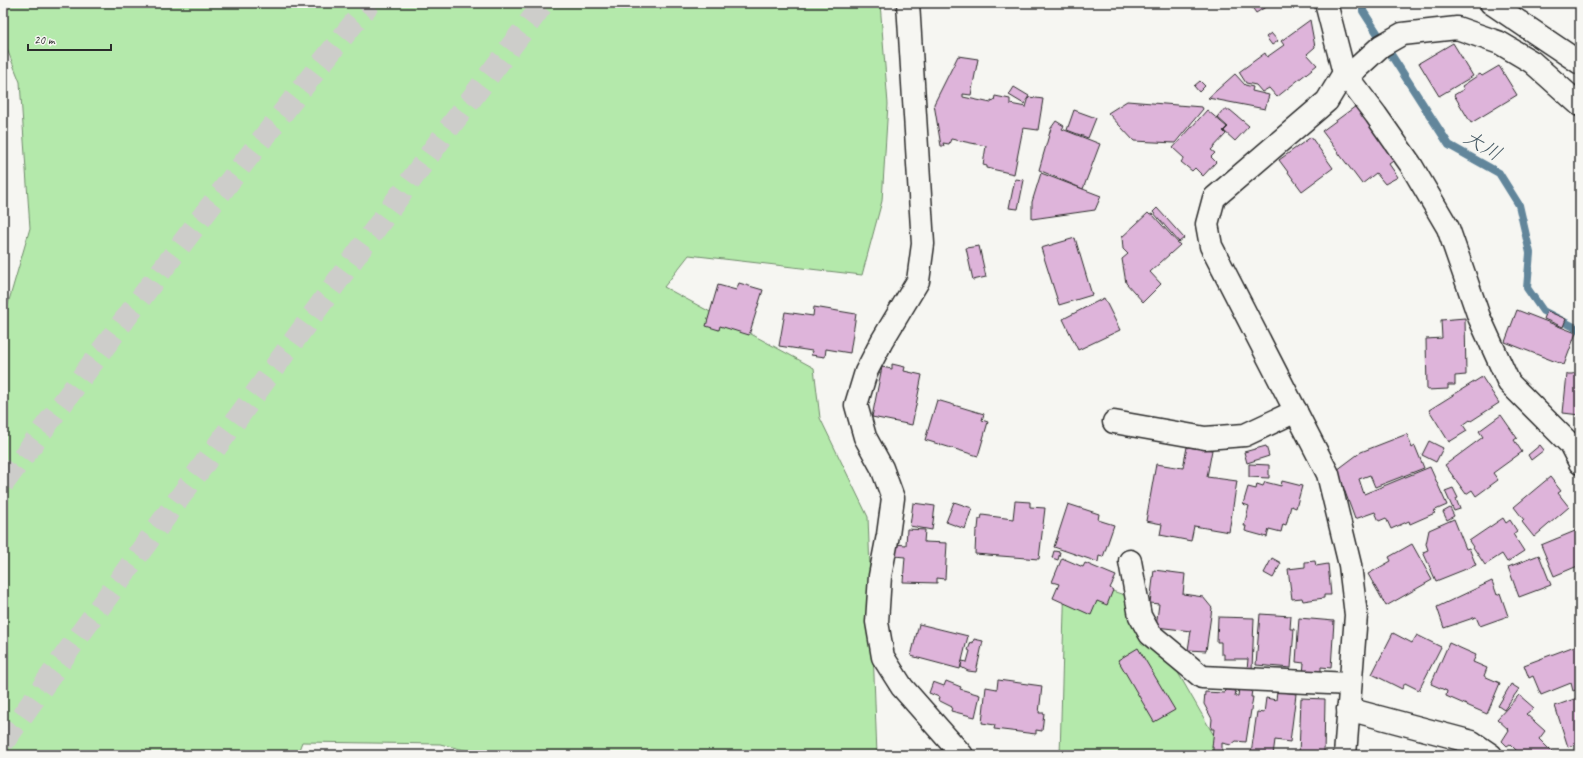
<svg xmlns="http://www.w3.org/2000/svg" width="1583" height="758" viewBox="0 0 1583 758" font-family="Caveat,'Klee One',sans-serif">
  <rect width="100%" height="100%" fill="#f6f6f2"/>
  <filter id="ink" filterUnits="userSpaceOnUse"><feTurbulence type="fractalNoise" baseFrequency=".025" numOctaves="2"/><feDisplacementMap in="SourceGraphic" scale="8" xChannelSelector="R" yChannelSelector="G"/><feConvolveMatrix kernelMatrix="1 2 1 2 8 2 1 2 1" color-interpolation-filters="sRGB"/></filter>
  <g filter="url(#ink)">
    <g fill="#b4e9ab" stroke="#708a6b">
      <path d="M3,3H880L888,104L882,201L862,275L689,255L664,287L814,368L820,418L868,517L877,755H485L440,744L302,742L297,755H3V321L30,228L20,82L3,39Z"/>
      <path d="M1065,575L1136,599L1225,755H1060Z"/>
    </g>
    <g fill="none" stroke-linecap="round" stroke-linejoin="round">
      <path stroke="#62869b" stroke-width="8" d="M1363,3V11L1449,145L1499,173L1519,205L1530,253L1527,288L1543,311L1580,330"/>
    </g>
    <g fill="#deb4da" stroke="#2b2b2b">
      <path d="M1249,3H1272L1256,13Z"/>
      <path d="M1310,20L1315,47L1307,54L1317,65L1277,97L1269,88L1262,92L1256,85L1246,83L1239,72L1265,53L1267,57L1284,45L1281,41Z"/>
      <path d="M1271,33L1278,41L1272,45L1266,37Z"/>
      <path d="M1453,43L1473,76L1439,96L1419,63Z"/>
      <path d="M958,56L978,59L971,95L963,94V97L991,103V100L994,101L995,96L1010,99V104L1026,107L1029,97L1043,99L1038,130L1023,128L1014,174L987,168V166L983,165L986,146L951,139L949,144L943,143L944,146H941L934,104Z"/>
      <path d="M1499,66L1517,95L1471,123L1454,95L1464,89L1462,86L1480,74L1482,76Z"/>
      <path d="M1235,74L1245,85L1253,87L1252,91L1269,95L1265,109L1208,98Z"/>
      <path d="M1200,81L1205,86L1199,92L1194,86Z"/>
      <path d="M1014,87L1029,96L1024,104L1009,95Z"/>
      <path d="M1127,101L1202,107L1203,109L1175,143L1134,141L1108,113Z"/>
      <path d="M1356,106L1396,159L1389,164L1398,177L1385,184L1376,173L1362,184L1322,131Z"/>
      <path d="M1074,110L1096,118L1088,138L1067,130Z"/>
      <path d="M1207,110L1227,127L1223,131L1226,134L1211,150L1215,153L1211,157L1216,162L1203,176L1195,168L1192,171L1181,162L1184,158L1173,148Z"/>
      <path d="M1223,110H1230L1249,126L1235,141L1224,131L1228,127L1217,117Z"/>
      <path d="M1056,121L1064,126L1062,129L1100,144L1083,189L1039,170L1051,128Z"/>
      <path d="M1311,137L1333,168L1302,191L1279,160Z"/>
      <path d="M1041,173L1101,196L1095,210L1032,219V202Z"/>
      <path d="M1015,179L1024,180L1018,209L1009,208Z"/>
      <path d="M1157,208L1184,238L1179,242L1153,212Z"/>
      <path d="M1148,213L1150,215L1152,214L1180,245L1150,272L1161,284L1143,302L1126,283L1122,259L1128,254L1123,249L1122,237Z"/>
      <path d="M1075,238L1092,295L1059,305L1041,248Z"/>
      <path d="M979,246L986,277L973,280L966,248Z"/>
      <path d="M739,283L763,290L749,335L720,326L719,330L706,326L718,285L736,290Z"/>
      <path d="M1104,298L1120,330L1078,350L1063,319Z"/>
      <path d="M814,307L856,314L850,353L826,349L825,357L811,355L812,351L779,346L785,312L813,316Z"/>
      <path d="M1517,310L1576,333L1564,365L1505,342Z"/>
      <path d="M1547,311L1566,319L1563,327L1544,319Z"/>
      <path d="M1465,318L1466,375L1455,376V385H1448V389L1427,390L1426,339L1442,338L1441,320Z"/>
      <path d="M892,364L905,367L904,371L922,375L912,425L872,417L882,367L892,369Z"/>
      <path d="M1580,372V415L1563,413L1567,374H1572Z"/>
      <path d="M1482,377L1499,403L1471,421L1470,420L1463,425L1467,431L1449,442L1429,410Z"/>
      <path d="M937,400L984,414L982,420L988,422L978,456L925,440Z"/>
      <path d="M1501,415L1517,438L1514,440L1522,452L1493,473L1498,480L1476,496L1472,490L1466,494L1445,465L1483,437L1479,431Z"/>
      <path d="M1407,434L1412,448L1415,446L1424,468L1375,487L1370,475L1359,479L1364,494L1430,467L1447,505L1433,511L1435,513L1410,524L1409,521L1391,529L1386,518L1379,521L1375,512L1355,519L1337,470L1361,452Z"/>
      <path d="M1429,441L1443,448L1436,462L1422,455Z"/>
      <path d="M1540,445L1544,450L1531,460L1528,455Z"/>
      <path d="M1266,446L1269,456L1247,463L1244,452Z"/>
      <path d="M1187,447L1212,450L1207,477L1237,481L1229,532L1194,526L1191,541L1160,535L1162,524L1146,521L1156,464L1183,468Z"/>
      <path d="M1249,464L1269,465V478L1249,477Z"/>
      <path d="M1550,477L1561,491L1558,493L1569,507L1534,537L1522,522L1524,520L1514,507Z"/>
      <path d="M1282,481L1302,486L1296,508L1291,506L1286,525L1283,524L1281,532L1269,529L1267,537L1245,531L1246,526H1244L1249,506L1243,504L1248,487L1256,489L1257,484L1263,486L1265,482L1281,486Z"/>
      <path d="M1453,488L1458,498L1456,499L1460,509L1454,511L1445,491Z"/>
      <path d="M1015,501L1030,502V507L1045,508L1039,559L975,554L976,530L978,529L979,519H981L982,515L1013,519Z"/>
      <path d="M954,502L972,508L965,529L946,522Z"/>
      <path d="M913,503L935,506L932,530L910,526Z"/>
      <path d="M1068,504L1099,514L1098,520L1114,525L1103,557L1099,556L1098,562L1054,547Z"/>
      <path d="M1450,508L1454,516L1447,520L1443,512Z"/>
      <path d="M1503,518L1506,523L1510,520L1517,531L1513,534L1524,551L1507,562L1502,554L1485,565L1469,541Z"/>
      <path d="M1454,519L1466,549L1469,548L1476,565L1436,581L1423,552L1428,550L1426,544L1429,530Z"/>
      <path d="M907,529L925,530L924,542L947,543L945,579L937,578V583L903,582L905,557L894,556L895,544L906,545Z"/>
      <path d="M1580,529V565L1554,576L1541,545Z"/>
      <path d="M1412,544L1432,580L1386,606L1368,574L1391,561L1389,557Z"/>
      <path d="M1054,551L1060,552L1058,560L1052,558Z"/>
      <path d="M1539,555L1551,585L1519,597L1508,567Z"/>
      <path d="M1062,558L1083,567L1085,563L1116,576L1110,588L1113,590L1107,605L1097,601L1091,615L1053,598L1059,584L1052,582Z"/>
      <path d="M1272,558L1281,563L1273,578L1264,573Z"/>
      <path d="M1315,561L1316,566L1328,564L1331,595H1324V598L1303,601L1302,598L1292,599L1288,569L1305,567V562Z"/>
      <path d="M1154,570L1185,574L1183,594L1203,597L1212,608L1206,651L1188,650L1191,631L1156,627L1159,604L1150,603Z"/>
      <path d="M1492,581L1497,595L1500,593L1508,616L1480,626L1476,617L1444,628L1437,607Z"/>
      <path d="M1260,614L1291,616L1290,629H1294L1291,668L1256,665Z"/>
      <path d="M1218,617L1254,618L1252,670H1247L1248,659H1224V654H1221V642H1217Z"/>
      <path d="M1299,618L1334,621L1331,668L1321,667V675L1303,674L1304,663L1296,662Z"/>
      <path d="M919,624L968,636L960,669L911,656Z"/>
      <path d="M1393,633L1412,643L1417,635L1441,647L1419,690L1405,683L1402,689L1372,674Z"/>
      <path d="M974,639L983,641L976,672L968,671L961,667L962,661L967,662L970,651L968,650L971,642L973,643Z"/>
      <path d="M1449,643L1476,655L1473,662L1487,668L1484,676L1500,683L1487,714L1446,696L1447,691L1431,684Z"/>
      <path d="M1580,644V688L1573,691L1571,683L1541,695L1533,676L1529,678L1524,665Z"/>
      <path d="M1138,648L1175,710L1154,722L1118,660Z"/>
      <path d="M998,680L1042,686L1039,713H1044L1042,731L1036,730V734L994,729L995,725L982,723L986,687L997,689Z"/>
      <path d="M946,681L961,687L960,689L980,695L975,717L951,711L952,707L938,700L939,697L929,693L933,682L944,686Z"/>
      <path d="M1511,684L1519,689L1504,710L1498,706Z"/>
      <path d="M1239,689L1252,690L1251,697H1253L1246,742L1236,741L1231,745L1222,743V755L1213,754V747H1212L1214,729H1211L1212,719L1204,704L1205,692L1224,693L1225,690L1236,691L1235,696H1238Z"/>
      <path d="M1277,691L1296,694L1290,742L1275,740L1273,755L1251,753L1257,712L1264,713L1266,698L1276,700Z"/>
      <path d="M1519,695L1534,708L1526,714L1545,731L1539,739L1552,752L1550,755H1521L1510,744L1507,746L1502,741L1509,730L1497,719Z"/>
      <path d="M1580,697V743L1568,747L1555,706Z"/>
      <path d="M1301,698L1325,699L1324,755H1299Z"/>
    </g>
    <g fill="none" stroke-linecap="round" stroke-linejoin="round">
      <g stroke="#cdcdca" stroke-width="22" stroke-dasharray="22 11" stroke-linecap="butt">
        <path d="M3,484C122,322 243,160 370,3"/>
        <path d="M3,743L78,637L446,132L544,3"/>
      </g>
      <defs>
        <g id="minor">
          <path d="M908,3L923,244L918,281L882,341L866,372L856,405L865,437L882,468L893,498L888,535L880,576L877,622L883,657L902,687L962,755"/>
          <path d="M1326,3L1344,73L1376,115L1411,165L1448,228L1479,317L1509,383L1570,444L1580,463"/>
          <path d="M1491,3L1580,63"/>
          <path d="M1114,422L1205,438L1245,435L1296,411"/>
          <path d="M1130,561L1140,616L1150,634L1202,677L1350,684"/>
          <path d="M1348,709L1472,742L1491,755"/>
          <path d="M1345,755L1356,615L1350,565L1328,474L1211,246L1207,224L1214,198L1327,101L1344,73L1357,68L1381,46L1402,34L1457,28L1500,43L1532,62L1580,105"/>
        </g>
      </defs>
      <use href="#minor" stroke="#2b2b2b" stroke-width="25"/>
      <use href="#minor" stroke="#f6f6f2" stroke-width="22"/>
    </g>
  </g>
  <g text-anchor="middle" stroke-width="3" stroke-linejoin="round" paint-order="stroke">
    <g font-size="20" font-style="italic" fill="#465963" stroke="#f6f6f2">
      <text transform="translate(1483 145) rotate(31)" y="7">大川</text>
    </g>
  </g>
  <rect width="1583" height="758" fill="none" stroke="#f6f6f2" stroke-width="16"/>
  <rect x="8" y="8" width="1567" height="742" fill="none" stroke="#2b2b2b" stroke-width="1.5" filter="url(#ink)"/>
  <path d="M28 44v6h83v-6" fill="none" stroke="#2b2b2b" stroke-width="2"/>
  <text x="34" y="44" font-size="12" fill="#2b2b2b" stroke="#f6f6f2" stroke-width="3" paint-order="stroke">20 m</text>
</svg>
